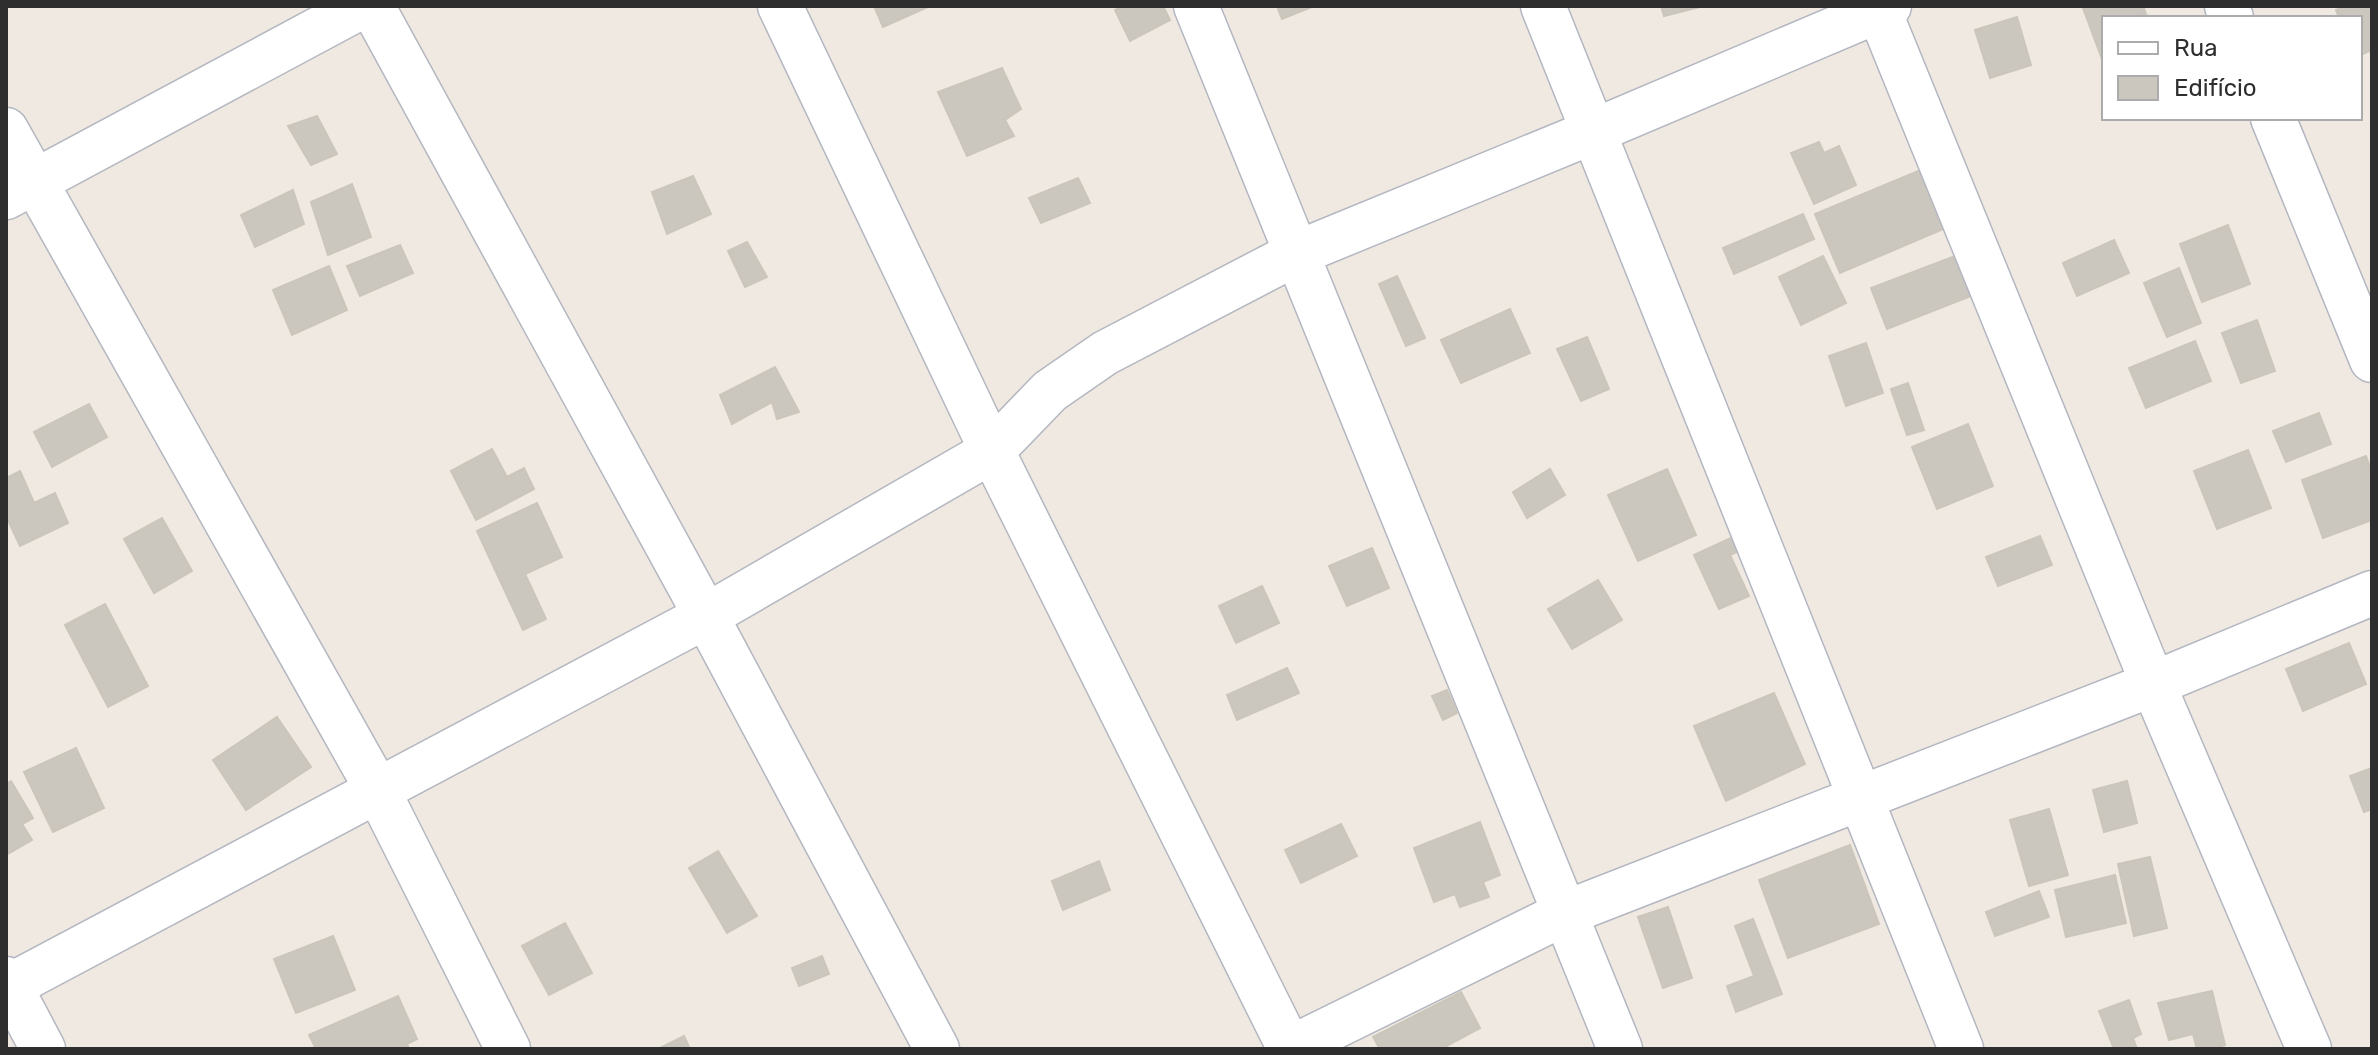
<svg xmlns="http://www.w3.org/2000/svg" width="2378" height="1055" viewBox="0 0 2378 1055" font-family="Rubik,sans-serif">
  <rect width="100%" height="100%" fill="#efe9e1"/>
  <g fill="#cbc7bf" stroke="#cbc5ba" stroke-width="2">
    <path d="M874,6H930L883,27Z"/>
    <path d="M1124,6H1163L1170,20L1130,41L1115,10Z"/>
    <path d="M1277,6H1314L1282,19Z"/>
    <path d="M1661,6H1704L1664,16Z"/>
    <path d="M2087,6H2143L2146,14L2135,18H2104V58L2102,59L2083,8Z"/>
    <path d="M2345,6H2372V50L2360,55V18H2339L2336,10Z"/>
    <path d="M2017,17L2031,65L1990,78L1975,30Z"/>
    <path d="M1002,68L1021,109L1005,120L1014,136L967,156L938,92Z"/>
    <path d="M317,116L337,154L311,165L288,126Z"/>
    <path d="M1819,142L1824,153L1839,146L1856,185L1814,204L1791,153Z"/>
    <path d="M1923,169L1948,227L1840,273L1815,214Z"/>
    <path d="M693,176L711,214L667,234L652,192Z"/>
    <path d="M1078,178L1090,203L1041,223L1029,198Z"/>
    <path d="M352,184L371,237L328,255L311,202Z"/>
    <path d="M293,190L304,224L255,247L241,215Z"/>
    <path d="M1803,214L1814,239L1734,274L1723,248Z"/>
    <path d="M2228,225L2250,284L2202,302L2180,244Z"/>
    <path d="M2114,240L2129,273L2077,296L2063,263Z"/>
    <path d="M747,242L767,277L745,287L728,251Z"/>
    <path d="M400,245L413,273L360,296L347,266Z"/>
    <path d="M1823,256L1846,303L1801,325L1779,277Z"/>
    <path d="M1955,256L1971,296L1887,329L1871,288Z"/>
    <path d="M329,266L347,310L292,335L273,290Z"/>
    <path d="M2179,268L2201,323L2167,337L2144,283Z"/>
    <path d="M1397,276L1425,338L1406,346L1379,284Z"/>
    <path d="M1510,309L1530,353L1461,383L1441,340Z"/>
    <path d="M2257,320L2275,371L2241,383L2222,333Z"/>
    <path d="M1587,337L1609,389L1581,401L1557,349Z"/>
    <path d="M2195,341L2211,381L2146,408L2129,368Z"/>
    <path d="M1866,343L1883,393L1846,406L1829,356Z"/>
    <path d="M775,367L799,412L777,419L772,402L732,424L720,395Z"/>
    <path d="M1908,383L1924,430L1907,435L1891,389Z"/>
    <path d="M89,404L107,437L52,467L34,432Z"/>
    <path d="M2319,413L2331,444L2286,462L2273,431Z"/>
    <path d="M1968,424L1993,486L1937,509L1912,447Z"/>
    <path d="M492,449L507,477L524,468L534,489L476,520L451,471Z"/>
    <path d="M2248,450L2271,508L2217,529L2194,471Z"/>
    <path d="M2366,456L2372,473V520L2323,538L2302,480Z"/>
    <path d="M1550,469L1565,495L1527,518L1513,492Z"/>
    <path d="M1667,469L1696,535L1638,561L1608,495Z"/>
    <path d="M20,471L34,503L55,493L68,523L20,546L6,516V478Z"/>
    <path d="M537,503L562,557L525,574L546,619L523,630L477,531Z"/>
    <path d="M162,518L192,571L154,593L124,539Z"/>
    <path d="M1746,531L1752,545L1730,555L1749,596L1719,609L1694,555Z"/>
    <path d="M2040,536L2052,565L1998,586L1986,557Z"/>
    <path d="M1372,548L1389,588L1347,606L1329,566Z"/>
    <path d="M1598,580L1622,620L1572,649L1548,609Z"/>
    <path d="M1262,586L1279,623L1236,643L1219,606Z"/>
    <path d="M105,604L148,686L108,707L65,625Z"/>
    <path d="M2349,643L2366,684L2303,711L2286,669Z"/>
    <path d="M1287,668L1299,693L1237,720L1227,695Z"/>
    <path d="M1447,690L1457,713L1443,720L1432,696Z"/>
    <path d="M1774,693L1805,764L1726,801L1694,726Z"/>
    <path d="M277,717L311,767L246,810L213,760Z"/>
    <path d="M76,748L104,808L53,832L24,772Z"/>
    <path d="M2372,768V809L2364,812L2350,776Z"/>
    <path d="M11,781L33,818L22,824L32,840L6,855V784Z"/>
    <path d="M2127,781L2137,823L2104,832L2093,790Z"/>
    <path d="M2049,809L2068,875L2029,886L2010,820Z"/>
    <path d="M1480,822L1500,875L1483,882L1489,897L1460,907L1455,894L1434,902L1414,848Z"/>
    <path d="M1341,824L1357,856L1301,883L1285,850Z"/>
    <path d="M1850,845L1879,924L1788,958L1759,880Z"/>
    <path d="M718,851L757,916L727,933L689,868Z"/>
    <path d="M2150,857L2167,928L2134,936L2118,864Z"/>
    <path d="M1099,861L1110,890L1063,910L1052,881Z"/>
    <path d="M2115,875L2126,923L2066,937L2055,890Z"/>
    <path d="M2039,891L2049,917L1995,936L1986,912Z"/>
    <path d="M1668,907L1692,978L1663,988L1638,917Z"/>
    <path d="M1753,919L1782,994L1736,1012L1727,986L1754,976L1735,926Z"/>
    <path d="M565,923L592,973L549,995L522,946Z"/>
    <path d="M333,936L355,990L296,1013L274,959Z"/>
    <path d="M822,956L829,974L799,986L792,968Z"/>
    <path d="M2212,991L2225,1045L2211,1049H2197L2193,1034L2169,1040L2158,1003Z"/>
    <path d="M1461,992L1480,1028L1441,1049H1380L1373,1037Z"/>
    <path d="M398,996L417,1039L407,1044L409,1049H316L309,1035Z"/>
    <path d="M2129,1000L2141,1034L2133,1038L2137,1049H2114L2099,1011Z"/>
    <path d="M684,1036L690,1049H658Z"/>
  </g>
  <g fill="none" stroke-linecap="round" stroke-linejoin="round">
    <defs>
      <g id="street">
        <path d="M372,6L706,616L937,1049"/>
        <path d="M780,6L992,451L1290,1049"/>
        <path d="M1196,6L1620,1049"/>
        <path d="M1543,6L1961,1049"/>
        <path d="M1877,6L2153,684L2309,1049"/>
        <path d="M2227,6L2231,18"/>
        <path d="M2273,118L2372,360"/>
        <path d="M6,130L377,789L508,1049"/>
        <path d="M6,197L362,6"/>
        <path d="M6,979L43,1049"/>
        <path d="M6,988L706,616L992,451L1050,391L1105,353L1295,254L1592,132L1889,6"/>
        <path d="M1289,1049L1563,914L2153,684L2372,593"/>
      </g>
    </defs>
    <use href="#street" stroke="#b4b7c1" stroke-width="47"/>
    <use href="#street" stroke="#fff" stroke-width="44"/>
  </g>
  <rect width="2378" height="1055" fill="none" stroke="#2e2e2e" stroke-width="16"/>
  <rect x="2102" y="16" width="260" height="104" fill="#ffffff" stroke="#ababab" stroke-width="2"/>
  <rect x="2118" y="42" width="40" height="12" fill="#ffffff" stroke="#ababab" stroke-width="2"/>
  <text x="2174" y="56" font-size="24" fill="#2e2e2e">Rua</text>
  <rect x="2118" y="76" width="40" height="24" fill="#cbc7bf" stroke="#ababab" stroke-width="2"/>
  <text x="2174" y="96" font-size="24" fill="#2e2e2e">Edifício</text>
</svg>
